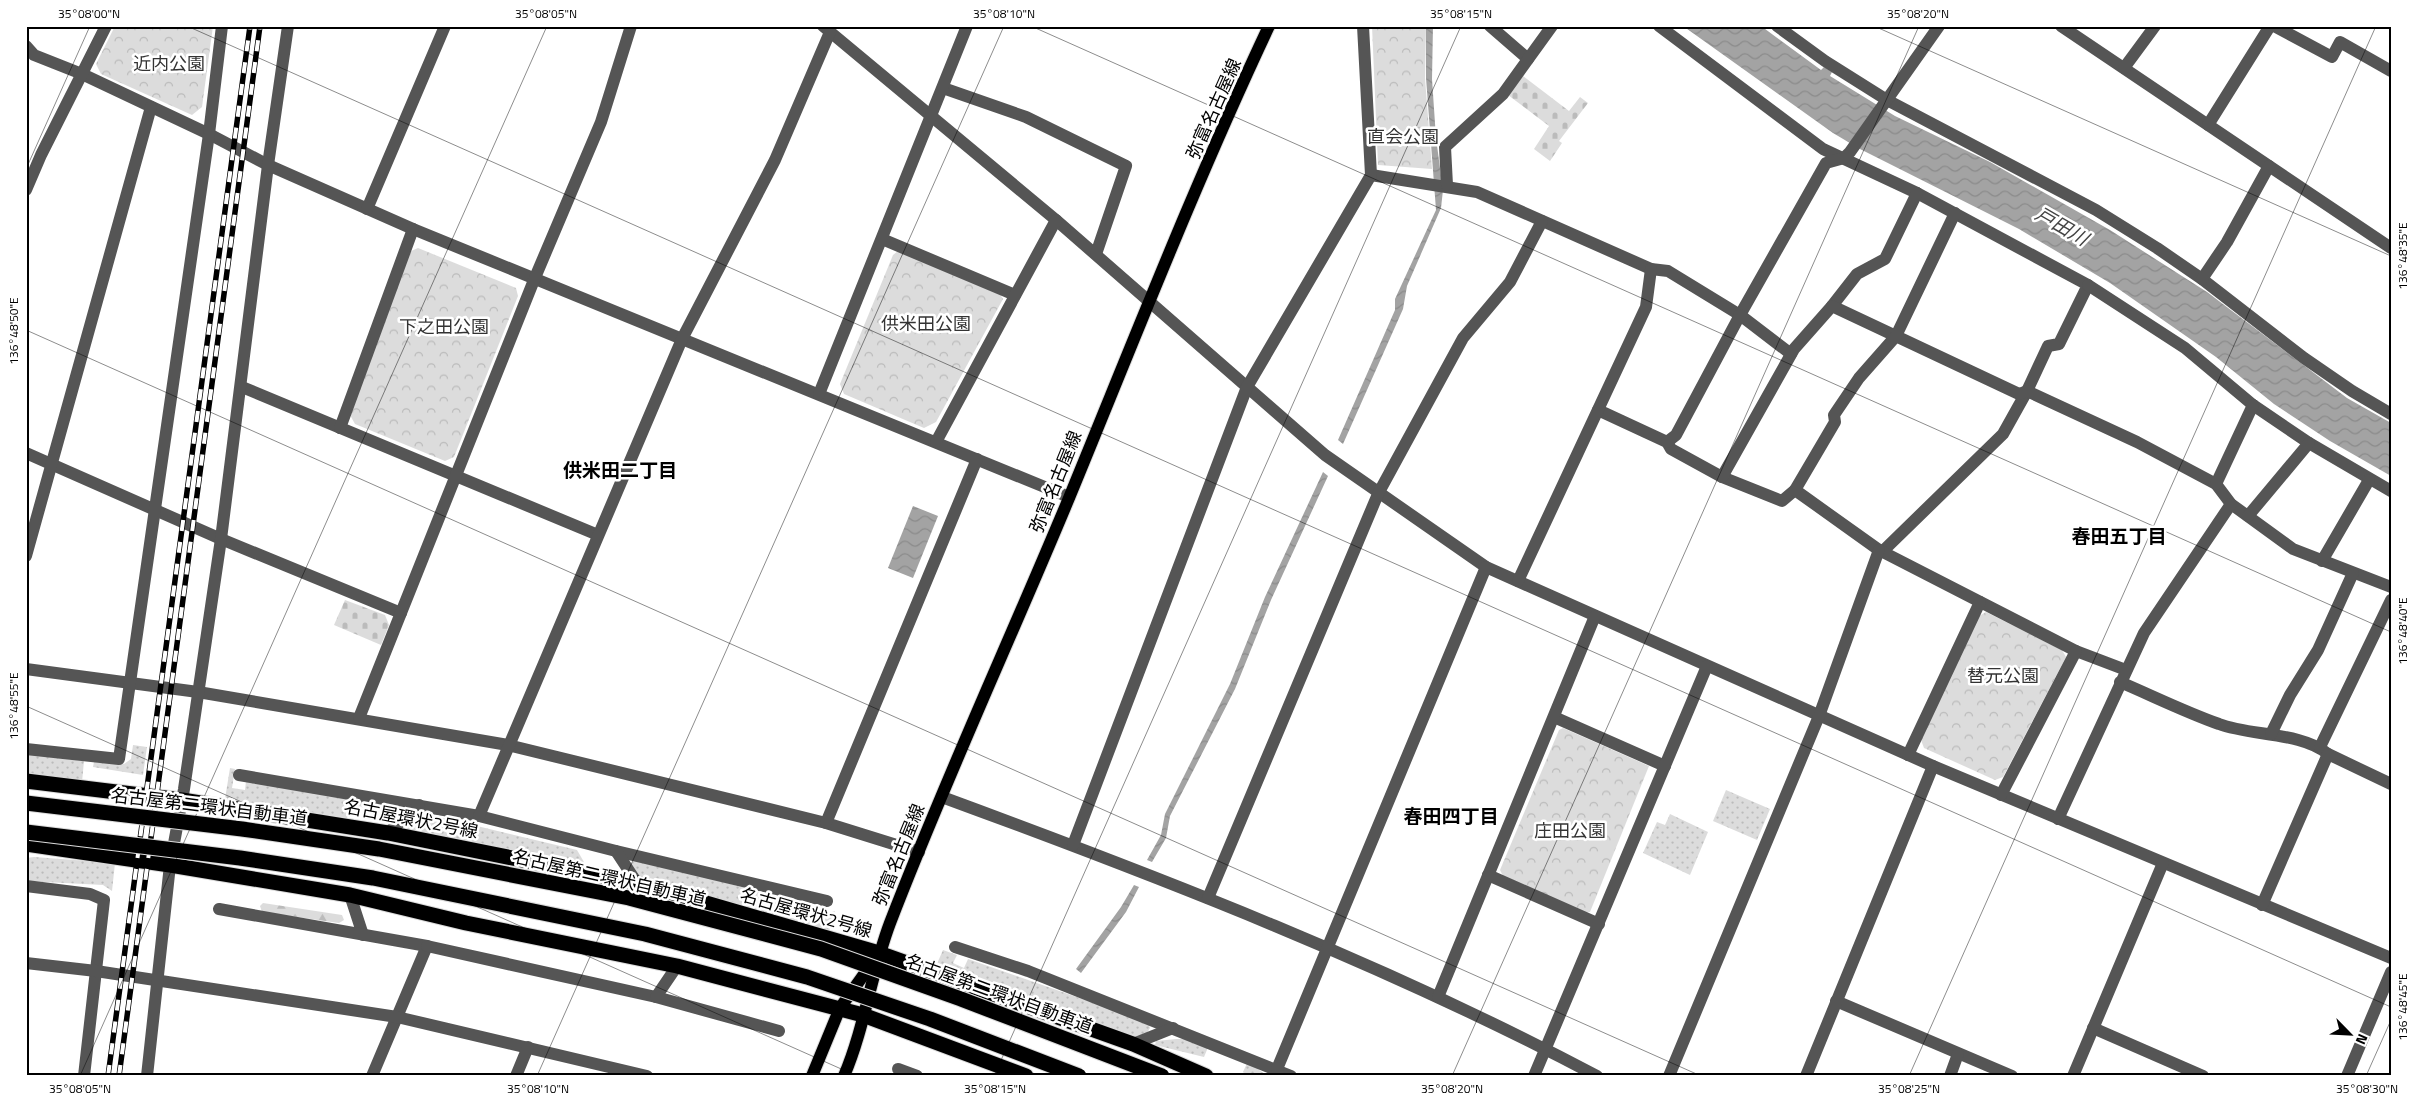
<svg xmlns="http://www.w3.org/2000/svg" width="2417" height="1102" viewBox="0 0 2417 1102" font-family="'Titillium Web','Noto Sans JP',sans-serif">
  <defs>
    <pattern id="grass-dots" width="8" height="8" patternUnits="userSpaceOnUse" patternTransform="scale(1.25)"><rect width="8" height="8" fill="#dcdcdc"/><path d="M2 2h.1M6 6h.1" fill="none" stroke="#bbb" stroke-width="1.8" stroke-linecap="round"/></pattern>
    <pattern id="forest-firs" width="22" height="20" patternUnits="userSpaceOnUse" patternTransform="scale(1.25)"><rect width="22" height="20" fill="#dcdcdc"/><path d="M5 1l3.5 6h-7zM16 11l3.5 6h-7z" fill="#bbb"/></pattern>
    <pattern id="cemetery-stones" width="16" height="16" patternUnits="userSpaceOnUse" patternTransform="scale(1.25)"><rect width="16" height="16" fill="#dcdcdc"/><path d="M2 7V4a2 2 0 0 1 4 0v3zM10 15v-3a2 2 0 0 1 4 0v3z" fill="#bbb"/></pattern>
    <pattern id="park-crowns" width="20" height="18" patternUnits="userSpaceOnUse" patternTransform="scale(1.25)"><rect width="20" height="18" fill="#dcdcdc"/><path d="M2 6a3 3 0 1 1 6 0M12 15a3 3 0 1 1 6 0" fill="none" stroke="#bbb"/></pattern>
    <pattern id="water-waves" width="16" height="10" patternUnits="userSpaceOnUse" patternTransform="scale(1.25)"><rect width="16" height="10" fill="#a3a3a3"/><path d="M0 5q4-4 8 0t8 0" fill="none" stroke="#8b8b8b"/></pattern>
  </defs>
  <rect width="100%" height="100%" fill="#fff"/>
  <g fill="url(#grass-dots)">
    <path d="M133,745L147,747L143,775L93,767L94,762L124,764L131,759Z"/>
    <path d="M26,754L84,761L82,782L26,777Z"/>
    <path d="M230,768L235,769L232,788L245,790L246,781L375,803L374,807H363L346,818L225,799Z"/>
    <path d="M1726,790L1770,809L1757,840L1713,821Z"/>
    <path d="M1670,814L1708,832L1690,875L1643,853L1657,822L1665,825Z"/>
    <path d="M426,816L444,818L577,850L588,869L405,831L402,827L411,821Z"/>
    <path d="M34,857L115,863L112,891L103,885L26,881V858Z"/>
    <path d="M639,859L781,898L777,915L806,921L835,911L829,932L640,878L630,867L633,861Z"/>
    <path d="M943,950L957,955L953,963L964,968L968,959L1148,1022L1150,1028L1147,1033L1137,1038L936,966Z"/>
    <path d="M1176,1039H1187L1209,1045L1204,1057L1155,1045L1156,1041Z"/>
    <path d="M1248,1061L1267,1076H1249L1243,1072Z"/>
  </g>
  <path fill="url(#forest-firs)" d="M263,903L342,915L344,920L339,923L262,912L260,906Z"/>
  <g fill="url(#cemetery-stones)">
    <path d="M1523,76L1569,111L1580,97L1588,103L1559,141L1562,143L1550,161L1534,149L1549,126L1508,95Z"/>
    <path d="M345,600L385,615L389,625L381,645L334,625Z"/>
  </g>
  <g fill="url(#park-crowns)">
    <path d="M115,26H213L202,107L192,115L101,74L96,64Z"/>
    <path d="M1372,26H1426L1425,78L1432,169L1378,165Z"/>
    <path d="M418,248L516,288L518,296L454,457L445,461L355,424L350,415L409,252Z"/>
    <path d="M898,251L1000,294L1003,299L936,422L924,428L844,394L840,384L893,255Z"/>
    <path d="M1986,612L2062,650L2066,657L2003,777L1995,780L1924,748L1921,740L1979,616Z"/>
    <path d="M1563,728L1649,766L1590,912L1585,913L1503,876L1500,870L1559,730Z"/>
  </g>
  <g fill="url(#water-waves)">
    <path d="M1426,26H1433L1432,79L1436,138L1443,190L1441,208L1407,286L1403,309L1343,444L1338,440L1395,310V299L1436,210L1426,78Z"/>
    <path d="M1683,26H1761L1821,70L1824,67L1832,72L1830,76L1895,116L1990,162L2110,230L2207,292L2347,398L2391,423V476L2330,441L2274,404L2216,357L2110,283L2019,229L1860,149L1833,133Z"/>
    <path d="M1323,472L1328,476L1271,600L1235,689L1170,816L1166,838L1152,862L1147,860L1161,835L1165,814L1230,684L1265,597Z"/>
    <path d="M913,506L938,516L913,578L888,568Z"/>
    <path d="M1134,885L1139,887L1126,912L1081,973L1076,969L1121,907Z"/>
  </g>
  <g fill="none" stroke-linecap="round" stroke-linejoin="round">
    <defs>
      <g id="major">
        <path d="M812,1076L840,1008L875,959"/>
        <path d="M844,1076C865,1027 871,973 890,923C945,780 1010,640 1069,498C1134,340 1196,181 1269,26"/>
      </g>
      <g id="highway">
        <path d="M26,781L182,800L388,833L637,883L879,953L1133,1044L1206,1076"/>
        <path d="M26,844L170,865L350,895L466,923L677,966L863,1015L1026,1076"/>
      </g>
    </defs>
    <use href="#major" stroke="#dbdbdb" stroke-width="14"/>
    <use href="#highway" stroke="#dbdbdb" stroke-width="17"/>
    <g stroke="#555" stroke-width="12">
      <path d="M823,26L1056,220L1325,455L1486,567L1933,766L2391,958"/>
      <path d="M1490,26L1528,59"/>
      <path d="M1659,26L1823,149L1917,193L2088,285L2059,344L2048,346L2027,391L2003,434L1883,551"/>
      <path d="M1777,26L1825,61L1887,100L2096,210L2157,248L2202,279L2304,358L2352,391L2391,414"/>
      <path d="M2061,26L2391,248"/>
      <path d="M2274,26L2332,57L2340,42L2391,71"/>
      <path d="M26,46L34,55L82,74L209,134L268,165L413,229L1069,497"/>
      <path d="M2124,68L2155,26"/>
      <path d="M943,88L1026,117L1126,166L1096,254"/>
      <path d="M2208,125L2270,26"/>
      <path d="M1371,175L1477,192L1651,269L1668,271L1740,315L1826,163L1844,158L1850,152L1939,26"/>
      <path d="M1447,185L1445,147L1503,94L1552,26"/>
      <path d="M26,190L41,155L106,26"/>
      <path d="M367,209L445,26"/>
      <path d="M882,239L1015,295"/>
      <path d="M2202,279L2227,242L2269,166"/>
      <path d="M2088,285L2185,348L2253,405L2309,443L2391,491"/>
      <path d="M1832,306L1857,274L1885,259L1917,193"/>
      <path d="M242,387L598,535"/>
      <path d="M819,394L967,26"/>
      <path d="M1598,410L1667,442L1671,449L1722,477L1782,501L1795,490L1879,550L2076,651L2126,670"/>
      <path d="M340,428L413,229"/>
      <path d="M936,442L1056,220"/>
      <path d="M1667,442L1676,435L1740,315L1791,354"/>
      <path d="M26,453L221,539L401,613"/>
      <path d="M1722,477L1794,349L1832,306L2019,394L2027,391L2137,442L2216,484L2231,504L2293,549L2391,587"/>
      <path d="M2216,484L2253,405"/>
      <path d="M1795,490L1835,422L1834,415L1859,378L1896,336L1955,213"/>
      <path d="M2248,516L2309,443"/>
      <path d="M26,556L151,107"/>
      <path d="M2322,561L2369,480"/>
      <path d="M1518,581L1646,307L1651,269"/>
      <path d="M26,669L198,692L508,745L826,823L919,852"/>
      <path d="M2120,682C2153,696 2185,712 2219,724C2250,736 2302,732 2328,754"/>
      <path d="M1554,717L1665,766"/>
      <path d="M359,718L534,280L601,122L631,26"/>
      <path d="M2271,734L2290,695L2318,650L2353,573"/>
      <path d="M2320,747L2391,600"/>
      <path d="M26,749L119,759L209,134L222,26"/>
      <path d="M1908,755L1980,602"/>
      <path d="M239,775L479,816L616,851L827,901"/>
      <path d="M2001,795L2076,651"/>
      <path d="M942,797C1165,879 1387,965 1597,1076"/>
      <path d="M479,816L682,339L775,160L830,32"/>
      <path d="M2058,819L2144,633L2231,504"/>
      <path d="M826,823L977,459"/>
      <path d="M388,833L419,805"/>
      <path d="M1073,845L1247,387L1371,175L1363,26"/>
      <path d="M616,851L637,883"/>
      <path d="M1488,875L1599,924"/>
      <path d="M26,886L90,894L104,900L84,1076"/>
      <path d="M350,895L363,935"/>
      <path d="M1208,898L1378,494L1463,338L1510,282L1542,221"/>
      <path d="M2262,905L2328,754L2391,784"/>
      <path d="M219,909L427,946L372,1076"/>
      <path d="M427,946L656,997L779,1031"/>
      <path d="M955,947L1028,971L1291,1076"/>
      <path d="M26,963L96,971L397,1017L647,1076"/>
      <path d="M656,997L677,966"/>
      <path d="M1438,997L1595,616"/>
      <path d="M1836,1001L2012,1076"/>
      <path d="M2093,1028L2203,1076"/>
      <path d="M1133,1044L1173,1028"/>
      <path d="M898,1069L917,1076"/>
      <path d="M147,1076L170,865L184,789L221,539L268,165L288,26"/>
      <path d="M516,1076L528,1047"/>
      <path d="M1279,1076L1277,1069L1486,567"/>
      <path d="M1534,1076L1707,666"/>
      <path d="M1669,1076L1819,716L1879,550"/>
      <path d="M1806,1076L1933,766"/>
      <path d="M1950,1076L1958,1054"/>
      <path d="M2073,1076L2163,863"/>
      <path d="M2347,1076L2391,972"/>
    </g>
    <use href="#major" stroke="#000" stroke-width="12"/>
    <use href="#highway" stroke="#000" stroke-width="15"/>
    <defs>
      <g id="rail">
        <path d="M108,1076L250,26"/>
        <path d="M119,1076L260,26"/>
      </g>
    </defs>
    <use href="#rail" stroke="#000" stroke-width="5.5"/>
    <use href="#rail" stroke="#fff" stroke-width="4" stroke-dasharray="11" stroke-linecap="butt"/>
    <defs>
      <g id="highway-bridge">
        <path d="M26,803L242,829L379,849L629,898L821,949L961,999L1162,1076"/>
        <path d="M26,832L240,858L373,878L645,934L807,977L930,1019L1079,1076"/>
      </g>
    </defs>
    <use href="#highway-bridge" stroke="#dbdbdb" stroke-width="17" stroke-linecap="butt"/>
    <use href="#highway-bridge" stroke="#000" stroke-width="15"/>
  </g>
  <path fill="none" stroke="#000" stroke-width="1" stroke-opacity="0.45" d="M187,26L2391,1007M1031,26L2391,632M1874,26L2391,256M26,169L90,26M26,330L1701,1076M26,706L857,1076M80,1076L547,26M537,1076L1004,26M994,1076L1461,26M1452,1076L1919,26M1909,1076L2376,26M2366,1076L2391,1020"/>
  <g text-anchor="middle" stroke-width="5" stroke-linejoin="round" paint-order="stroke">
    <g font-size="18" fill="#333" stroke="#fff">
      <text x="169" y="70">近内公園</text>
      <text x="1403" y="143">直会公園</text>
      <text x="926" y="330">供米田公園</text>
      <text x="444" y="333">下之田公園</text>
      <text x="2003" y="682">替元公園</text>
      <text x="1570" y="837">庄田公園</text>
    </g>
    <g font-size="18" fill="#000" stroke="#fff">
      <text transform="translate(1214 109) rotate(-66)" y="6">弥富名古屋線</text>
      <text transform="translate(1056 482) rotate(-68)" y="6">弥富名古屋線</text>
      <text transform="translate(209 807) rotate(7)" y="6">名古屋第二環状自動車道</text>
      <text transform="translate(411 819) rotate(11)" y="6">名古屋環状2号線</text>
      <text transform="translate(899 855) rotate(-68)" y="6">弥富名古屋線</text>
      <text transform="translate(609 878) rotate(13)" y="6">名古屋第二環状自動車道</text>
      <text transform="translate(806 913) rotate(16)" y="6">名古屋環状2号線</text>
      <text transform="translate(999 994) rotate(20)" y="6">名古屋第二環状自動車道</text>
    </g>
    <g font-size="19" font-style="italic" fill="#444" stroke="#fff">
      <text transform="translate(2062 226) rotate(30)" y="7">戸田川</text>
    </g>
    <g font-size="19" font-weight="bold" fill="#000" stroke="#fff">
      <text x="620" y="477">供米田二丁目</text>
      <text x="2119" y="543">春田五丁目</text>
      <text x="1451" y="823">春田四丁目</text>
    </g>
  </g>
  <rect width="2417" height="1102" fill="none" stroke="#ffffff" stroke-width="55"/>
  <g transform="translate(2350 1034) rotate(114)" stroke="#ffffff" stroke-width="4" paint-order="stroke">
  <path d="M0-4L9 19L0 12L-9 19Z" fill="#000000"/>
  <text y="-8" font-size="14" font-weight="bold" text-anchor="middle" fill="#000000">N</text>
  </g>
  <rect x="28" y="28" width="2362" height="1046" fill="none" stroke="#000" stroke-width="2"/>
  <g font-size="12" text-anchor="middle" fill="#000">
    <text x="89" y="18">35°08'00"N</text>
    <text x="546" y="18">35°08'05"N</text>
    <text x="1004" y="18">35°08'10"N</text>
    <text x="1461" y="18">35°08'15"N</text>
    <text x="1918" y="18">35°08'20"N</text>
    <text transform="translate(2403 256) rotate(-90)" y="4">136°48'35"E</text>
    <text transform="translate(14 331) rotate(-90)" y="4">136°48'50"E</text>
    <text transform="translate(2403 631) rotate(-90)" y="4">136°48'40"E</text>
    <text transform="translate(14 706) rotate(-90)" y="4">136°48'55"E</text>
    <text transform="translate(2403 1007) rotate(-90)" y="4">136°48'45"E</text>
    <text x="80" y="1093">35°08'05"N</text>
    <text x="538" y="1093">35°08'10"N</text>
    <text x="995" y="1093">35°08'15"N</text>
    <text x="1452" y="1093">35°08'20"N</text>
    <text x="1909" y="1093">35°08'25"N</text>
    <text x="2367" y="1093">35°08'30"N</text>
  </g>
</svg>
